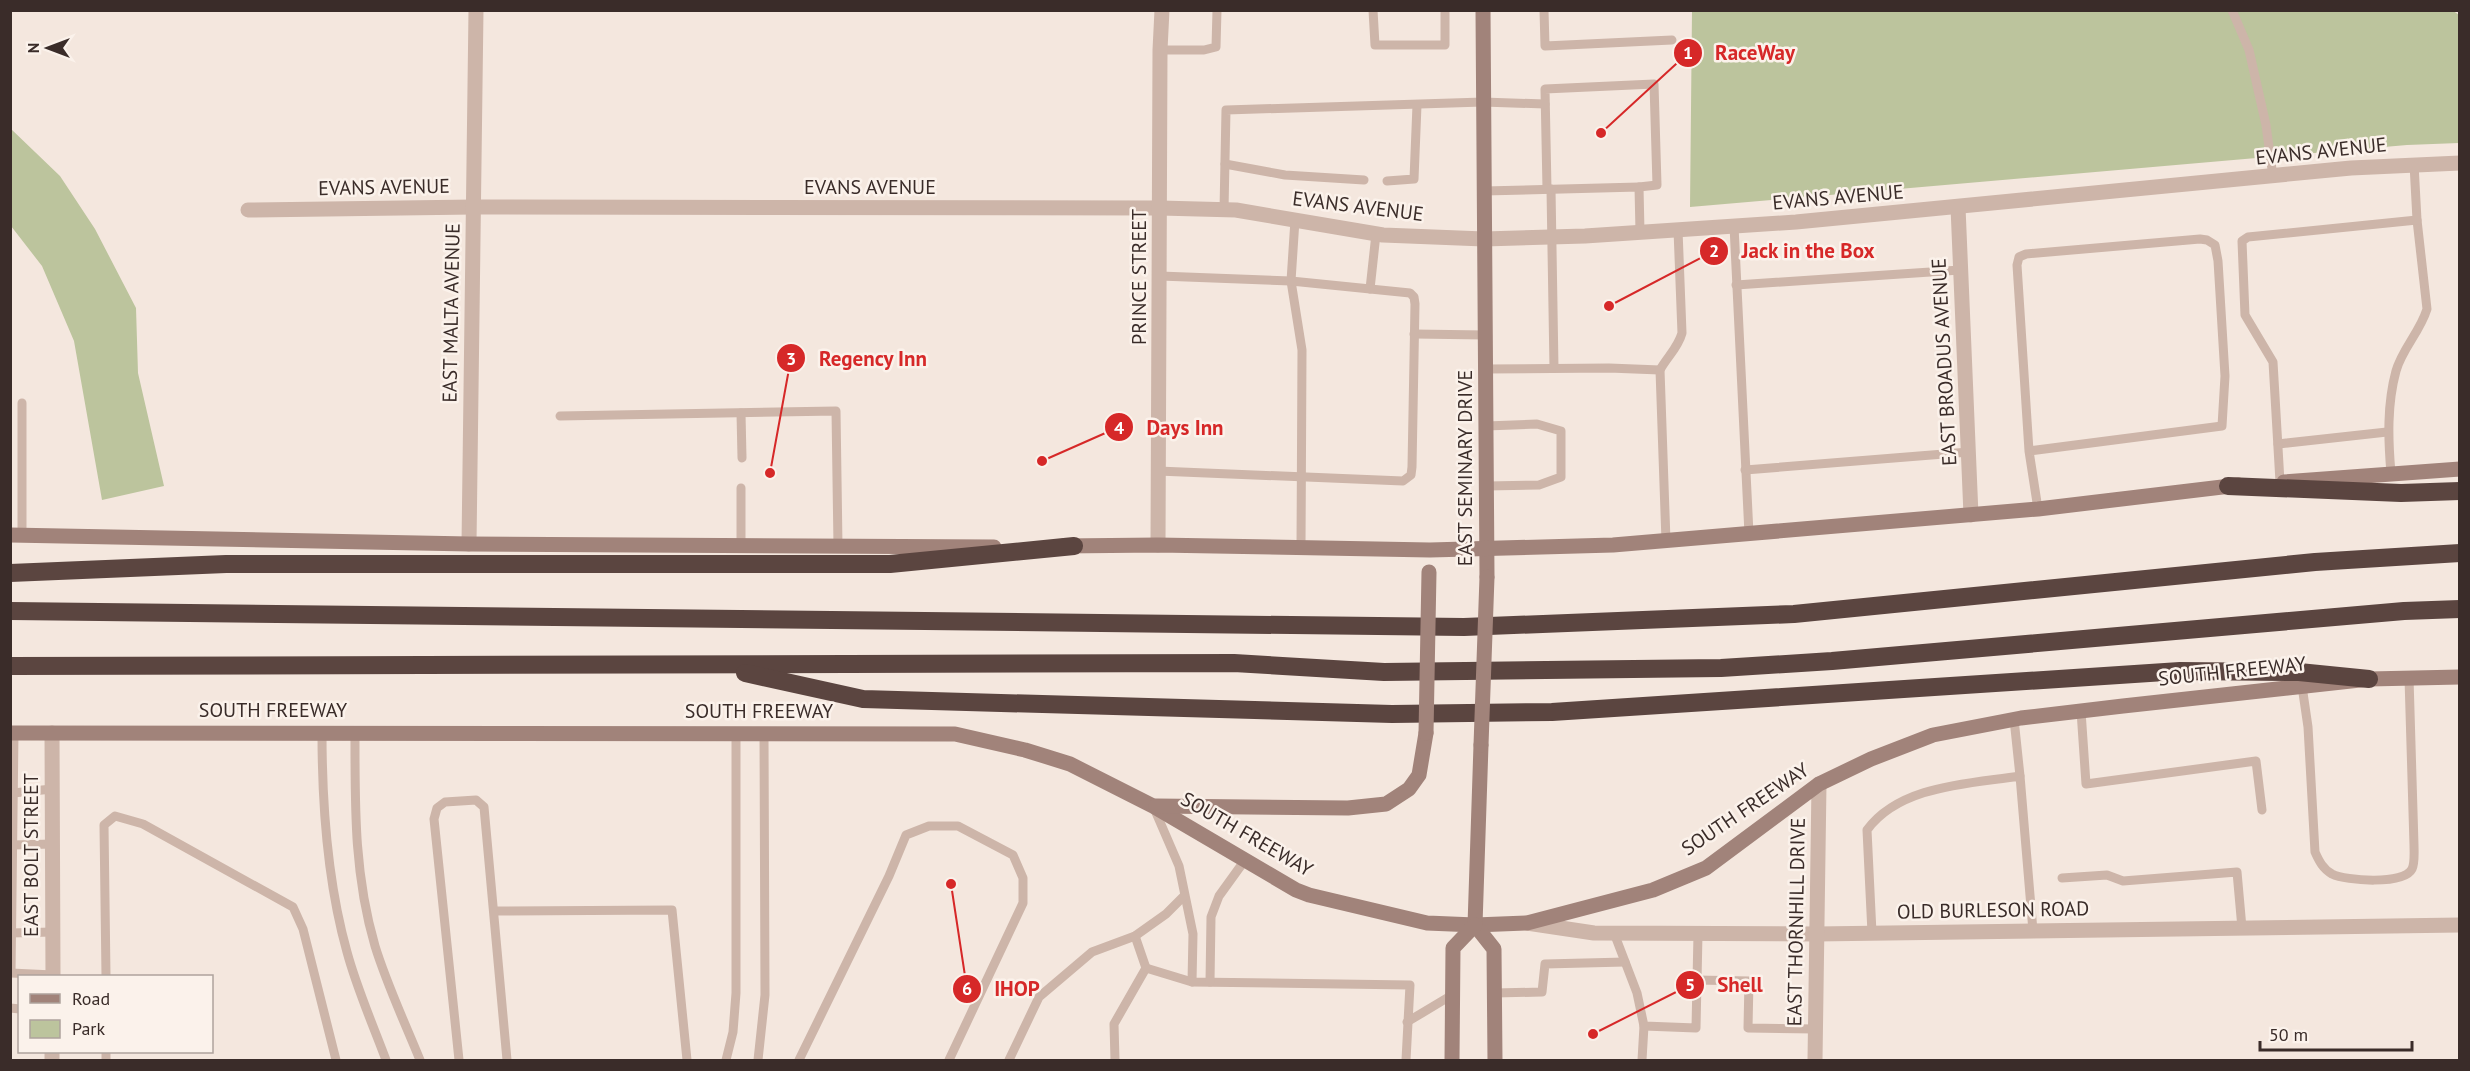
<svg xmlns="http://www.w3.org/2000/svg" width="2470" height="1071" viewBox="0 0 2470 1071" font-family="'PT Sans',sans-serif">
  <rect width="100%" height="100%" fill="#f4e7de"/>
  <g fill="#bcc49d">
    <path d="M2452,10L2459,15V143L2407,145L1690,207L1692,11Z"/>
    <path d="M10,128L60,176L95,229L136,308L138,373L164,486L102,500L74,341L42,266L11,226Z"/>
  </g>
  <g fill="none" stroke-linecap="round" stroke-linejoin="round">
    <g stroke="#cdb5a9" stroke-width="9">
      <path d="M1373,10L1375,45H1445V10"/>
      <path d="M1544,10L1545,46L1672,40"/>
      <path d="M2232,10L2249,50L2266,125L2273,177"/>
      <path d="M1160,50H1204L1216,47L1217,10"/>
      <path d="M1225,164L1285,175L1364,180"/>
      <path d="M1387,181L1414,179L1417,105"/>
      <path d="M1547,189L1545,89L1654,84L1657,185L1639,187"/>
      <path d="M1551,189L1554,368"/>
      <path d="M1484,191L1639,187L1640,232"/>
      <path d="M1224,210L1226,110L1483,102L1545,104"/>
      <path d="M1295,220L1291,281L1302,350L1301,547"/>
      <path d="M1734,226L1749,534"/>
      <path d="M1736,285L1960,270"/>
      <path d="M1370,289L1376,234"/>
      <path d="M1414,334L1485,335"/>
      <path d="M1486,369L1609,368L1660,370"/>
      <path d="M22,403V536"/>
      <path d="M741,413L742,458"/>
      <path d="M560,416L836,411L838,546"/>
      <path d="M1486,426L1537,424L1561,431V477L1539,485L1487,486"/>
      <path d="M2278,444L2387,432"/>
      <path d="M2029,451L2222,426L2225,376L2218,261L2215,245L2207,240L2200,239L2026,254L2019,257L2017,265L2029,451L2038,509"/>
      <path d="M1745,470L1969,452"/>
      <path d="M1158,471L1403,481L1411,475L1412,467L1415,304L1414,297L1410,293L1291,281L1160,276"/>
      <path d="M2391,473C2388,439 2387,404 2396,371C2402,349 2420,332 2427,309L2417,220"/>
      <path d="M2280,482L2273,362L2245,315L2242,241L2248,237L2417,220L2414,164"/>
      <path d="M741,488V545"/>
      <path d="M1666,541L1660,370C1667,357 1678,348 1682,333L1678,230"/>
      <path d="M2302,686L2308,727L2315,852C2319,861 2323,869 2332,874C2346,881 2404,885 2412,869C2415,863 2414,852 2414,845L2409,678"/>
      <path d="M2081,711L2086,784L2256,761L2262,810"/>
      <path d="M2014,719L2020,776"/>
      <path d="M14,733L11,973L53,975"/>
      <path d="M322,733C322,806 327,881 347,952C357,989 373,1025 386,1060"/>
      <path d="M355,733C355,807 354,874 375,946C387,985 405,1023 420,1060"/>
      <path d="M13,793L52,789"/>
      <path d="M1154,808L1179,866L1193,934L1192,982"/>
      <path d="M12,845L53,844"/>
      <path d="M2062,878L2107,875L2123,881L2237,872L2242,928"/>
      <path d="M494,911L672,910L687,1060"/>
      <path d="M10,933L53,932"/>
      <path d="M1614,933L1637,993L1644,1026L1696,1028L1698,934"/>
      <path d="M1872,933L1867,830C1900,785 1969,784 2020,776L2033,931"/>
      <path d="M1146,968L1192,982L1410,985L1406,1060"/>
      <path d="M106,976L104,825L115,816L143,824L293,907L303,929L336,1060"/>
      <path d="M1696,980L1749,981L1748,1028L1815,1029"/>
      <path d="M1210,982L1211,917L1219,896L1245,860"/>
      <path d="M1495,993L1542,992L1545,964L1625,962"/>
      <path d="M10,1008L20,1009"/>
      <path d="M1407,1022L1452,995"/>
      <path d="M106,1052V1060"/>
      <path d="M459,1060L434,819L437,808L445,802L476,800L484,807L507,1060"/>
      <path d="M726,1060L733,1032L736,993V734"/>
      <path d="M758,1060L765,995L764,734"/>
      <path d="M799,1060L889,876L906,835L929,826H958L1013,855L1023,878V903L949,1060"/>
      <path d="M1009,1060L1039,997L1092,952L1135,936L1166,914L1184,896"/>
      <path d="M1115,1060L1114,1024L1146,968L1135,936"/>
      <path d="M1642,1060L1644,1026"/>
    </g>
    <g stroke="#cdb5a9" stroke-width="15">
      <path d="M1958,207L1971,515"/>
      <path d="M248,210L474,207L1160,208L1236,210L1383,235L1484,239L1585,236L1796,222L2351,168L2460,163"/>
      <path d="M469,544L476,10"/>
      <path d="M1158,545L1160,50L1162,10"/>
      <path d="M1527,923L1594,933L1816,934L2460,925"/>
      <path d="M1815,1060L1819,784"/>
    </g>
    <g stroke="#cdb5a9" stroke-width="15">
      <path d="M52,733L53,976"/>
      <path d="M52,1052V1060"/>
    </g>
    <g stroke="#a1837a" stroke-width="15">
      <path d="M1483,10L1487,577"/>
      <path d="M2284,482L2460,469"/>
      <path d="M10,535L469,544L994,547"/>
      <path d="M1063,546L1158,545L1430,550L1613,545L2038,509L2239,485"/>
      <path d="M10,733L955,734L1025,750L1070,764L1153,806L1296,890L1309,895L1427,923L1475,925L1527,923L1653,890L1706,868L1819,784L1871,759L1933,735L2021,718L2123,706L2369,679L2460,677"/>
      <path d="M1481,745L1475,925L1494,949L1495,1060"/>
      <path d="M1156,806L1348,808L1386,804L1409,789L1419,775L1426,733"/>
      <path d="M1452,1060L1453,948L1475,925"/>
    </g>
    <g stroke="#5b4540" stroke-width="18">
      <path d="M2228,486L2401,493L2460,491"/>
      <path d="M10,573L226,564H890L1074,546"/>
      <path d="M10,611L1464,627L1794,614L2315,562L2460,553"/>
      <path d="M10,666L1234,663L1384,672L1721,668L1832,661L2404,611L2460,609"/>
      <path d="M745,673L863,699L1392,714L1552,712L2180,671L2299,672L2369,679"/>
    </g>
    <g stroke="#a1837a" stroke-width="15">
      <path d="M1426,733L1429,572"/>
      <path d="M1481,745L1487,577"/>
    </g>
  </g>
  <g text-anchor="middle" stroke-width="5" stroke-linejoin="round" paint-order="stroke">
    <g font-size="20" fill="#3a2c29" stroke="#fbf2eb">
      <text transform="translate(2321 151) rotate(-6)" y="7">EVANS AVENUE</text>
      <text transform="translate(384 187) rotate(-1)" y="7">EVANS AVENUE</text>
      <text x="870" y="194">EVANS AVENUE</text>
      <text transform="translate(1838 197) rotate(-5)" y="7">EVANS AVENUE</text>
      <text transform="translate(1358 206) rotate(7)" y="7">EVANS AVENUE</text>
      <text transform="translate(1139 277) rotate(-90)" y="7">PRINCE STREET</text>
      <text transform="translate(451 313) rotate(-89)" y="7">EAST MALTA AVENUE</text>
      <text transform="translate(1944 362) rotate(-93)" y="7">EAST BROADUS AVENUE</text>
      <text transform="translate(1465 468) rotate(-90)" y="7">EAST SEMINARY DRIVE</text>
      <text transform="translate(2232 671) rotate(-6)" y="7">SOUTH FREEWAY</text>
      <text x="273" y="717">SOUTH FREEWAY</text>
      <text x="759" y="718">SOUTH FREEWAY</text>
      <text transform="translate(1745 809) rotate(-34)" y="7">SOUTH FREEWAY</text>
      <text transform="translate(1247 834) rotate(30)" y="7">SOUTH FREEWAY</text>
      <text transform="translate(31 855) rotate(-90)" y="7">EAST BOLT STREET</text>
      <text transform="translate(1993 910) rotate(-1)" y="7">OLD BURLESON ROAD</text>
      <text transform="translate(1796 922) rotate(-89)" y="7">EAST THORNHILL DRIVE</text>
    </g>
  </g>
  <path fill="none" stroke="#d62828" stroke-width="2" d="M1601 133L1688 53M1609 306L1714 251M770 473L791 358M1042 461L1119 427M1593 1034L1690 985M951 884L967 989"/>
  <g fill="#d62828" stroke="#fbf2eb" stroke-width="2">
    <circle cx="1601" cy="133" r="6"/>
    <circle cx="1609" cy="306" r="6"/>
    <circle cx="770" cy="473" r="6"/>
    <circle cx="1042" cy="461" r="6"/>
    <circle cx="1593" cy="1034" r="6"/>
    <circle cx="951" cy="884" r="6"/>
    <circle cx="1688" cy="53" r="15"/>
    <circle cx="1714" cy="251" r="15"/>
    <circle cx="791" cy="358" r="15"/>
    <circle cx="1119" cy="427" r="15"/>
    <circle cx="1690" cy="985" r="15"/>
    <circle cx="967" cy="989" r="15"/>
  </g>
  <g font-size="18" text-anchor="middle" font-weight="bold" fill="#fff">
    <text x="1688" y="59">1</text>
    <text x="1714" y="257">2</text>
    <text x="791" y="365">3</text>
    <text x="1119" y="434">4</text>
    <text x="1690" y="991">5</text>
    <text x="967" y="995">6</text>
  </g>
  <g font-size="21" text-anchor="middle" font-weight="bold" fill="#d62828" stroke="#fbf2eb" stroke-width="5" stroke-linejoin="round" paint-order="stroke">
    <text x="1755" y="60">RaceWay</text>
    <text x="1808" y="258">Jack in the Box</text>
    <text x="873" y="366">Regency Inn</text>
    <text x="1185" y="435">Days Inn</text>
    <text x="1740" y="992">Shell</text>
    <text x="1017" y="996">IHOP</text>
  </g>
  <rect width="2470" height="1071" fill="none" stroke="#3a2c29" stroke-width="24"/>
  <rect x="18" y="975" width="195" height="78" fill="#fbf2eb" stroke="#aea39d" stroke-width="1.5"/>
  <rect x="30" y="994" width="30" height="9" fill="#a1837a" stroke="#aea39d" stroke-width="1.5"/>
  <text x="72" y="1005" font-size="18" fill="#3a2c29">Road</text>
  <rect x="30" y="1020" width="30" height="18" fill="#bcc49d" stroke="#aea39d" stroke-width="1.5"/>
  <text x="72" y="1035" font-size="18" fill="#3a2c29">Park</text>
  <g transform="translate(48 48) rotate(270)" stroke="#fbf2eb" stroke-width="4.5" paint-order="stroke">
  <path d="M0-4.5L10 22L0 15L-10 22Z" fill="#3a2c29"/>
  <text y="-9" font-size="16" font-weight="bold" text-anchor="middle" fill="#3a2c29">N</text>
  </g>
  <path d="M2260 1041v9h152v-9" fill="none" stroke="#3a2c29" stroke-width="3"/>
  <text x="2269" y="1041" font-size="18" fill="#3a2c29" stroke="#fbf2eb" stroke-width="4.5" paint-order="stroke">50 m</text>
</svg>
